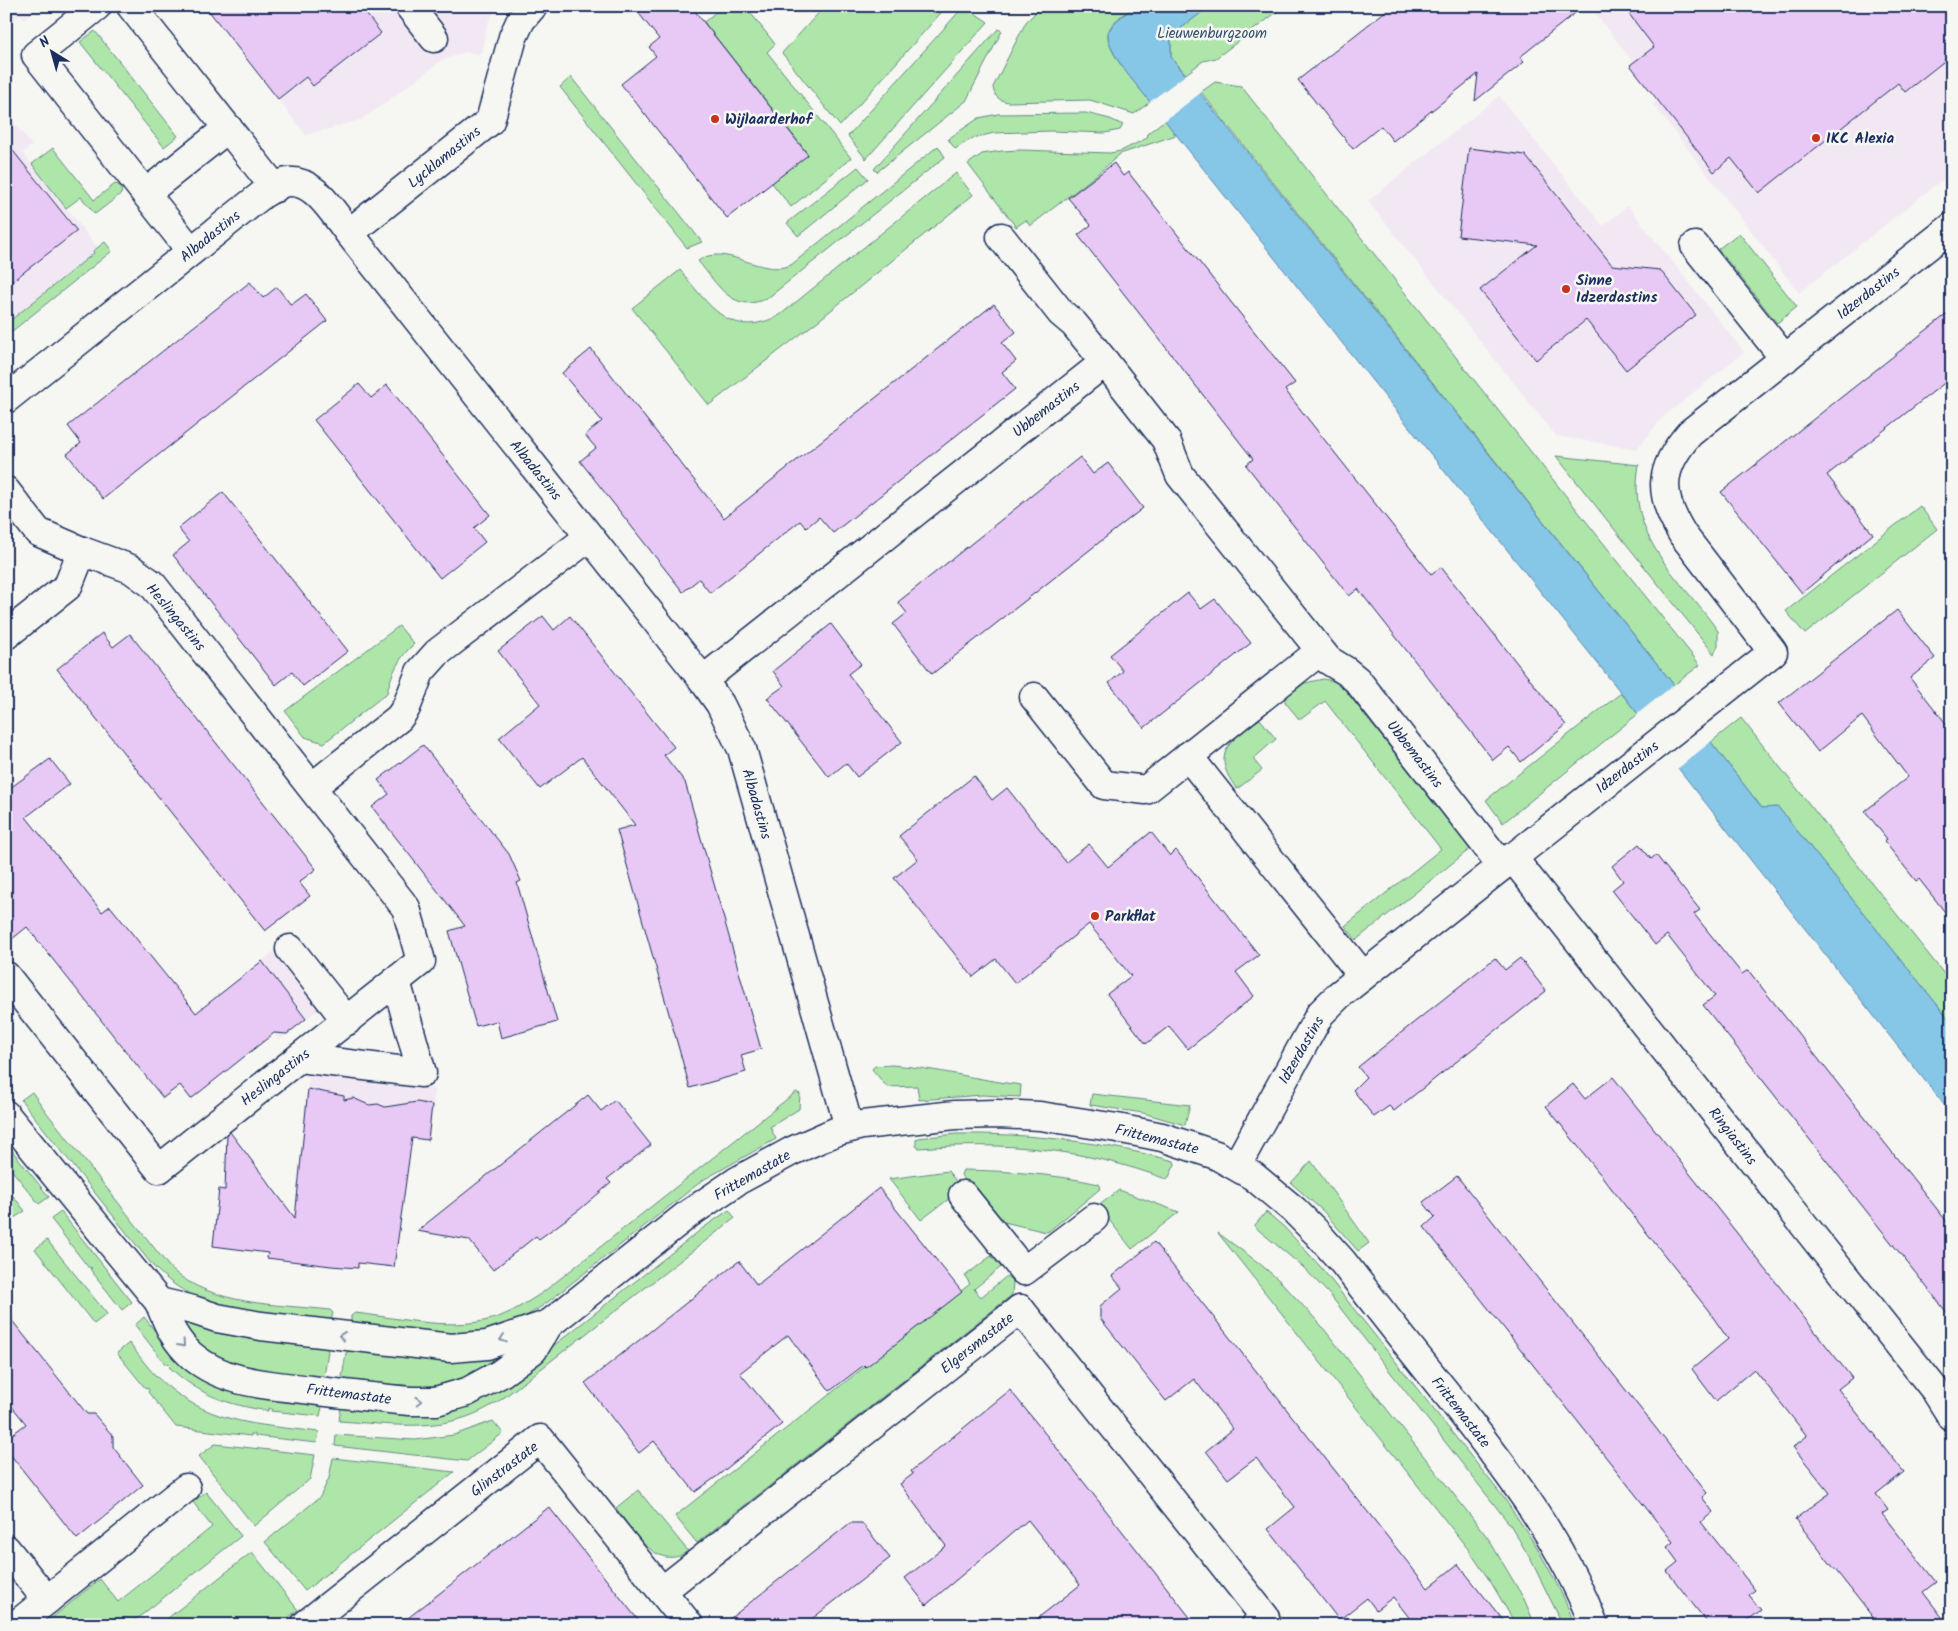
<svg xmlns="http://www.w3.org/2000/svg" width="1958" height="1631" viewBox="0 0 1958 1631" font-family="Kalam,sans-serif">
  <rect width="100%" height="100%" fill="#f6f6f2"/>
  <filter id="ink" filterUnits="userSpaceOnUse"><feTurbulence type="fractalNoise" baseFrequency=".02" numOctaves="2"/><feDisplacementMap in="SourceGraphic" scale="10" xChannelSelector="R" yChannelSelector="G"/><feConvolveMatrix kernelMatrix="1 2 1 2 8 2 1 2 1" color-interpolation-filters="sRGB"/></filter>
  <g filter="url(#ink)">
    <g fill="#f2e8f3">
      <path d="M6,6H40L24,19L20,14L6,25Z"/>
      <path d="M205,6H497L487,25L481,54L465,52L441,61L381,106L360,120L306,135Z"/>
      <path d="M1590,6H1952V172L1799,293L1653,104L1657,100L1630,65L1633,62Z"/>
      <path d="M1499,96L1603,226L1628,206L1744,352L1662,418L1637,449L1556,436L1368,201Z"/>
      <path d="M6,113L32,145L23,153L97,247L93,250L95,253L6,324Z"/>
      <path d="M273,952L318,1010L279,1040L234,982Z"/>
      <path d="M309,1074L435,1089L429,1140L303,1126Z"/>
    </g>
    <g fill="#aee6a9" stroke="#648a84">
      <path d="M723,6H745L775,44L767,52L851,158L791,207L772,183L808,154L704,22Z"/>
      <path d="M825,6H947L840,126L782,53Z"/>
      <path d="M964,6L988,22L866,159L848,136Z"/>
      <path d="M1042,6H1135C1126,13 1110,21 1108,34C1105,51 1139,87 1150,102L1134,114L1090,100L1008,102C998,100 995,97 993,87L1026,22Z"/>
      <path d="M1210,6H1285L1216,58L1203,61L1186,74L1171,57V36Z"/>
      <path d="M998,29L1002,31L966,101L877,172L874,169Z"/>
      <path d="M95,31L178,136L164,147L80,42Z"/>
      <path d="M571,77L702,242L687,248L560,87Z"/>
      <path d="M1215,82L1241,86L1700,665L1674,685L1201,92Z"/>
      <path d="M1086,113L1110,119L1123,125L1120,130L1105,133L1051,131L994,133L973,138L955,149L948,139L979,118L998,114Z"/>
      <path d="M1165,120L1176,135L1120,154L1095,176L1030,226L1026,220L1016,227L968,164L982,154L1002,151L1020,150L1110,153L1121,151L1147,138L1148,133Z"/>
      <path d="M938,146L945,157L769,297C734,316 718,285 698,261C725,241 761,278 791,265Z"/>
      <path d="M53,148L94,200L115,184L119,185L122,189L121,194L95,214L81,197L66,208L32,164Z"/>
      <path d="M858,167L868,179L798,236L787,223Z"/>
      <path d="M956,173L973,195L819,320L709,405L632,308L680,270C709,305 730,341 780,315Z"/>
      <path d="M1739,233L1797,307L1777,323L1718,249Z"/>
      <path d="M105,242L112,251L6,336V324L94,253L93,251Z"/>
      <path d="M1556,456L1639,465C1626,539 1680,577 1718,631V646L1714,654Z"/>
      <path d="M1920,506L1937,529L1805,634L1786,611Z"/>
      <path d="M399,626L414,644C399,657 391,674 387,693L324,743L305,737L285,711Z"/>
      <path d="M1323,679L1333,681L1341,685L1470,849L1356,940L1345,926L1441,849L1325,701L1301,719H1299L1285,702V698L1305,683Z"/>
      <path d="M1621,693L1638,714L1503,823L1486,800Z"/>
      <path d="M1741,718L1952,984V1023L1778,807L1762,808L1711,742Z"/>
      <path d="M1260,719L1276,739L1253,759L1262,770L1237,789C1220,767 1218,751 1241,733C1247,728 1253,723 1260,719Z"/>
      <path d="M892,1065C935,1068 978,1080 1021,1085L1020,1097L982,1095L919,1100L917,1086L887,1087L872,1069L875,1066Z"/>
      <path d="M32,1092L47,1113L171,1269C213,1306 276,1304 330,1310L333,1313L331,1320C317,1321 300,1317 286,1316C234,1310 191,1306 153,1266L21,1100Z"/>
      <path d="M796,1092L800,1094L799,1109L770,1127L776,1139L703,1180L549,1301C494,1342 456,1335 392,1328C380,1326 362,1327 351,1321V1316L355,1313C402,1318 456,1333 501,1316C516,1310 529,1301 542,1293Z"/>
      <path d="M1092,1094L1190,1105L1185,1125L1143,1113L1090,1105Z"/>
      <path d="M956,1134C1029,1133 1103,1142 1174,1161L1175,1164L1169,1177L1166,1179C1086,1149 1003,1141 919,1148L916,1146V1140L918,1138Z"/>
      <path d="M6,1143L49,1197L39,1204L6,1163Z"/>
      <path d="M1311,1161L1369,1243L1358,1251L1323,1211L1291,1183Z"/>
      <path d="M963,1170C1009,1171 1054,1174 1099,1184L1101,1188L1049,1231L1046,1232L1004,1222L972,1182L968,1184L961,1175Z"/>
      <path d="M948,1171L962,1189L921,1220L889,1179Z"/>
      <path d="M6,1187L25,1211L11,1220L6,1214Z"/>
      <path d="M1119,1190L1179,1212L1132,1249L1098,1206Z"/>
      <path d="M729,1210L735,1218L506,1396C499,1401 491,1406 483,1410C439,1433 387,1424 339,1421L341,1407L415,1415L433,1414L538,1358L703,1228Z"/>
      <path d="M61,1212L132,1302L122,1310L90,1269L92,1268L88,1267L51,1219Z"/>
      <path d="M1266,1212L1284,1227L1319,1265L1504,1498L1535,1544L1550,1571L1563,1596L1575,1625H1563L1531,1560L1511,1526L1330,1295L1303,1267L1255,1227V1225Z"/>
      <path d="M1218,1233L1259,1263L1281,1282L1320,1324L1488,1538L1524,1599L1535,1625H1516L1492,1584L1468,1549Z"/>
      <path d="M47,1240L107,1314L94,1324L35,1249Z"/>
      <path d="M991,1256L1001,1267L974,1289L981,1297L1007,1276L1013,1282L1012,1295L697,1543L675,1516L970,1284L965,1276Z"/>
      <path d="M144,1317L174,1355L264,1398L320,1405L322,1407L320,1416L271,1411L272,1409L268,1408V1411C226,1404 201,1396 169,1367L171,1365L168,1363L166,1365L135,1325Z"/>
      <path d="M186,1321L212,1332L228,1335L325,1347L328,1351L324,1377L322,1379C276,1372 233,1372 196,1340C191,1335 183,1329 183,1322Z"/>
      <path d="M129,1343C138,1354 146,1366 156,1376C205,1424 255,1424 319,1432L317,1443L255,1436V1434H251V1436L176,1427L148,1392L149,1390L148,1388L146,1389L117,1353Z"/>
      <path d="M351,1350L442,1361L492,1357L493,1361C488,1366 480,1369 473,1373C430,1396 390,1386 344,1380L342,1378L346,1353Z"/>
      <path d="M493,1421L503,1433L467,1461L335,1446L336,1435L415,1440L454,1435Z"/>
      <path d="M215,1444L315,1455L310,1479L254,1526L199,1456Z"/>
      <path d="M333,1458L454,1472L305,1591L265,1542L320,1497L329,1478Z"/>
      <path d="M638,1490L688,1551C657,1574 632,1529 616,1508Z"/>
      <path d="M206,1492L241,1536L129,1625H43L100,1579L118,1602L212,1527L193,1502Z"/>
      <path d="M252,1552L298,1610L279,1625H159Z"/>
    </g>
    <path fill="#86c6e6" stroke="#5b8ab0" d="M1135,6H1210L1171,36V57L1674,685L1711,742L1762,808L1778,807L1952,1023V1115L1678,768L1638,714L1150,102C1136,83 1108,56 1108,32L1115,22Z"/>
    <g fill="#f6f6f2">
      <path d="M1188,73L1203,91L1163,122L1148,103Z"/>
      <path d="M1676,683L1713,740L1676,770L1636,715Z"/>
    </g>
    <g fill="#e8c8f4" stroke="#1b2f5e">
      <path d="M205,6H360L381,33L313,86L306,77L278,99Z"/>
      <path d="M633,6H691L808,155L727,218L621,84L656,56L649,47L659,39Z"/>
      <path d="M1392,6H1584L1520,57L1524,62L1475,101L1478,74L1393,141L1381,126L1353,149L1298,80Z"/>
      <path d="M1623,6H1952V55L1905,92L1898,83L1759,193L1731,158L1714,172L1630,65L1654,47Z"/>
      <path d="M6,142L77,231L6,286Z"/>
      <path d="M1469,148L1525,155L1612,265L1660,270L1696,315L1626,370L1586,320L1536,360L1480,290L1537,245L1458,236Z"/>
      <path d="M1114,163L1123,176L1128,172L1295,383L1285,390L1431,574L1441,567L1566,725L1521,762L1509,747L1493,760L1358,589L1349,596L1246,465L1253,459L1078,235L1091,225L1068,198Z"/>
      <path d="M250,282L263,298L277,287L291,305L306,294L327,321L103,499L67,454L81,443L68,426Z"/>
      <path d="M994,304L1016,332L1002,343L1016,361L1002,372L1015,389L833,533L819,517L806,528L800,521L710,593L699,579L683,592L580,461L596,448L585,435L602,421L562,373L591,349L724,518Z"/>
      <path d="M1952,310V377L1827,475L1873,534L1802,593L1721,492Z"/>
      <path d="M359,384L371,398L387,385L490,515L474,528L485,542L440,578L314,420Z"/>
      <path d="M1080,457L1093,474L1108,463L1143,508L932,674L893,624L907,613L898,602Z"/>
      <path d="M223,492L348,651L303,686L292,672L276,685L173,555L189,542L178,528Z"/>
      <path d="M1188,593L1201,609L1215,599L1251,643L1144,728L1109,683L1123,671L1110,655Z"/>
      <path d="M1897,610L1935,658L1910,678L1952,731V921L1919,879L1916,881L1884,841L1887,839L1865,811L1908,777L1862,716L1818,752L1779,703Z"/>
      <path d="M543,616L554,630L570,616L674,747L664,755L685,782L761,1049L741,1055L746,1072L690,1088L617,830L635,825L582,757L540,789L499,738L540,704L498,651Z"/>
      <path d="M831,624L861,664L848,674L902,742L857,777L846,763L829,777L767,698L784,686L773,671Z"/>
      <path d="M102,633L113,647L130,634L316,869L299,882L310,896L265,931L57,669Z"/>
      <path d="M423,745L509,854L521,881L517,883L557,1022L501,1038L497,1021L476,1026L449,931L465,926L372,807L389,794L378,780Z"/>
      <path d="M50,759L70,784L26,817L102,912L110,906L196,1013L262,961L306,1019L287,1034L274,1033L191,1099L180,1085L163,1098L27,927L6,944V791Z"/>
      <path d="M974,776L992,800L1007,788L1066,862L1089,844L1108,867L1151,832L1170,856L1176,850L1259,955L1236,972L1254,996L1188,1049L1169,1026L1146,1044L1107,994L1131,976L1089,924L1015,983L996,959L973,977L894,878L918,859L899,836Z"/>
      <path d="M1639,844L1651,859L1656,855L1700,910L1694,914L1742,974L1748,970L1952,1228V1319L1703,1005L1715,996L1667,935L1655,945L1612,890L1623,881L1612,866Z"/>
      <path d="M1495,958L1505,970L1520,958L1546,991L1394,1111L1389,1106L1374,1117L1353,1090L1366,1077L1358,1067Z"/>
      <path d="M1613,1077L1852,1378L1838,1389L1904,1472L1876,1494L1888,1510L1882,1514L1936,1582L1923,1592L1948,1625H1879L1795,1519L1830,1493L1793,1447L1807,1436L1754,1369L1716,1401L1692,1369L1728,1339L1708,1310L1546,1106L1573,1084L1585,1099Z"/>
      <path d="M308,1089L344,1096V1100L353,1098L369,1105L378,1104L385,1107L417,1102L432,1105L428,1140L412,1138L394,1267L358,1263V1268L331,1266L267,1258L268,1253L213,1246L219,1189L225,1190L227,1135L230,1132L295,1218Z"/>
      <path d="M588,1095L601,1111L615,1100L651,1145L607,1179L611,1183L579,1210L539,1239L536,1236L493,1270L469,1240L417,1231Z"/>
      <path d="M1457,1176L1707,1493L1702,1497L1713,1512L1701,1522L1755,1590L1749,1595L1761,1610L1742,1625H1709L1667,1571L1678,1562L1667,1547L1673,1542L1424,1227L1435,1217L1423,1202Z"/>
      <path d="M879,1188L962,1292L866,1367L864,1365L830,1391L788,1335L740,1373L782,1424L716,1477L695,1492L654,1441L639,1453L585,1383L739,1261L757,1285Z"/>
      <path d="M1154,1242L1428,1588L1458,1564L1507,1625H1415L1393,1597L1376,1610L1367,1598L1339,1620L1268,1529L1295,1507L1256,1458L1228,1479L1206,1451L1233,1429L1194,1379L1166,1401L1100,1318V1306L1122,1288L1112,1276Z"/>
      <path d="M6,1313L87,1414H94L113,1436V1447L143,1485L77,1539L6,1449V1439L26,1424L6,1399Z"/>
      <path d="M1010,1390L1060,1452L1196,1625H1029L1080,1585L1028,1520L926,1605L905,1578L946,1546L900,1484L913,1474L911,1471Z"/>
      <path d="M549,1507L642,1625H399L454,1582Z"/>
      <path d="M850,1523H862L890,1558L804,1625H722Z"/>
    </g>
    <g fill="none" stroke-linecap="round" stroke-linejoin="round">
      <defs>
        <g id="minor">
          <path d="M97,6L36,55L191,251"/>
          <path d="M131,6L275,188"/>
          <path d="M409,6L434,38"/>
          <path d="M146,193L228,128"/>
          <path d="M349,233L490,121L513,37L521,20L533,6"/>
          <path d="M1001,237L1061,313L1074,324L1105,362"/>
          <path d="M1695,246L1785,359"/>
          <path d="M6,399L263,194C269,191 275,186 280,184C311,172 333,213 349,233L703,680L720,704L742,749L849,1127"/>
          <path d="M6,491L38,532L82,551L131,569L152,584L406,908L421,961L159,1169L6,976"/>
          <path d="M6,635L68,586L82,551"/>
          <path d="M703,680L1105,362L1166,440L1180,475L1328,660L1346,671L1357,680L1502,866"/>
          <path d="M1034,697L1104,785L1146,790L1320,651"/>
          <path d="M1188,756L1363,976"/>
          <path d="M312,787L399,718L406,708L420,672L437,653L589,537"/>
          <path d="M1512,857L1935,1390L1952,1417"/>
          <path d="M290,949L347,1021"/>
          <path d="M299,1058L422,1073L396,981"/>
          <path d="M6,1115L159,1302C168,1324 174,1340 192,1356C225,1384 271,1385 311,1390C344,1394 377,1398 410,1401H436L467,1392L500,1374L533,1350L549,1324L687,1215L737,1181L792,1151L835,1132L862,1125L955,1115L997,1114L1040,1116L1117,1128L1162,1137L1216,1155L1253,1176L1294,1210L1316,1232L1342,1261C1379,1309 1417,1357 1455,1404C1510,1474 1562,1541 1594,1625"/>
          <path d="M1237,1165L1320,1014L1339,995L1773,652L1683,535C1658,495 1658,469 1690,433L1952,227"/>
          <path d="M963,1195L1024,1271L1094,1218"/>
          <path d="M159,1302L193,1310L217,1318L261,1326L451,1348L487,1345L549,1324"/>
          <path d="M1020,1309L1265,1617L1256,1625"/>
          <path d="M6,1549L47,1600"/>
          <path d="M662,1591L1020,1309"/>
          <path d="M16,1625L186,1488"/>
          <path d="M305,1625L540,1439L689,1625"/>
        </g>
      </defs>
      <use href="#minor" stroke="#1b2f5e" stroke-width="31"/>
      <use href="#minor" stroke="#f6f6f2" stroke-width="28"/>
    </g>
    <defs><path id="oneway-chevron" d="M-2-3.5L2.5 0L-2 3.5" fill="none" stroke-width="1.6" stroke-linecap="round" stroke-linejoin="round" transform="scale(1.25)"/></defs>
    <g stroke="#8892a8">
      <use href="#oneway-chevron" transform="translate(342 1336) rotate(-173)"/>
      <use href="#oneway-chevron" transform="translate(503 1339) rotate(161)"/>
      <use href="#oneway-chevron" transform="translate(182 1344) rotate(48)"/>
      <use href="#oneway-chevron" transform="translate(419 1401) rotate(-2)"/>
    </g>
  </g>
  <g fill="#c8321e" stroke="#f6f6f2" stroke-width="2">
    <circle cx="715" cy="119" r="5"/>
    <circle cx="1816" cy="138" r="5"/>
    <circle cx="1566" cy="289" r="5"/>
    <circle cx="1095" cy="916" r="5"/>
  </g>
  <g text-anchor="middle" stroke-width="5" stroke-linejoin="round" paint-order="stroke">
    <g font-size="15" fill="#38546d" stroke="#f6f6f2">
      <text x="1212" y="38">Lieuwenburgzoom</text>
    </g>
    <g font-size="15" font-weight="bold" fill="#1b2f5e" stroke="#f6f6f2" text-anchor="start">
      <text x="725" y="124">Wijlaarderhof</text>
      <text x="1826" y="143">IKC Alexia</text>
      <text x="1576" y="285">Sinne<tspan x="1576" dy="17">Idzerdastins</tspan></text>
      <text x="1105" y="921">Parkflat</text>
    </g>
    <g font-size="15" fill="#1b2f5e" stroke="#f6f6f2">
      <text transform="translate(444 157) rotate(-39)" y="5">Lycklamastins</text>
      <text transform="translate(210 236) rotate(-39)" y="5">Albadastins</text>
      <text transform="translate(1868 293) rotate(-38)" y="5">Idzerdastins</text>
      <text transform="translate(1046 409) rotate(-38)" y="5">Ubbemastins</text>
      <text transform="translate(536 470) rotate(51)" y="5">Albadastins</text>
      <text transform="translate(176 617) rotate(50)" y="5">Heslingastins</text>
      <text transform="translate(1415 754) rotate(52)" y="5">Ubbemastins</text>
      <text transform="translate(1627 767) rotate(-38)" y="5">Idzerdastins</text>
      <text transform="translate(757 804) rotate(74)" y="5">Albadastins</text>
      <text transform="translate(1301 1050) rotate(-60)" y="5">Idzerdastins</text>
      <text transform="translate(275 1077) rotate(-38)" y="5">Heslingastins</text>
      <text transform="translate(1733 1136) rotate(52)" y="5">Ringiastins</text>
      <text transform="translate(1157 1139) rotate(14)" y="5">Frittemastate</text>
      <text transform="translate(752 1175) rotate(-30)" y="5">Frittemastate</text>
      <text transform="translate(977 1343) rotate(-38)" y="5">Elgersmastate</text>
      <text transform="translate(349 1394) rotate(7)" y="5">Frittemastate</text>
      <text transform="translate(1461 1412) rotate(52)" y="5">Frittemastate</text>
      <text transform="translate(504 1469) rotate(-37)" y="5">Glinstrastate</text>
    </g>
  </g>
  <rect width="1958" height="1631" fill="none" stroke="#f6f6f2" stroke-width="25"/>
  <rect x="12" y="12" width="1933" height="1606" fill="none" stroke="#1b2f5e" stroke-width="2" filter="url(#ink)"/>
  <g transform="translate(52 52) rotate(323)" stroke="#f6f6f2" stroke-width="4" paint-order="stroke">
  <path d="M0-4L9 19L0 12L-9 19Z" fill="#1b2f5e"/>
  <text y="-8" font-size="14" font-weight="bold" text-anchor="middle" fill="#1b2f5e">N</text>
  </g>
</svg>
